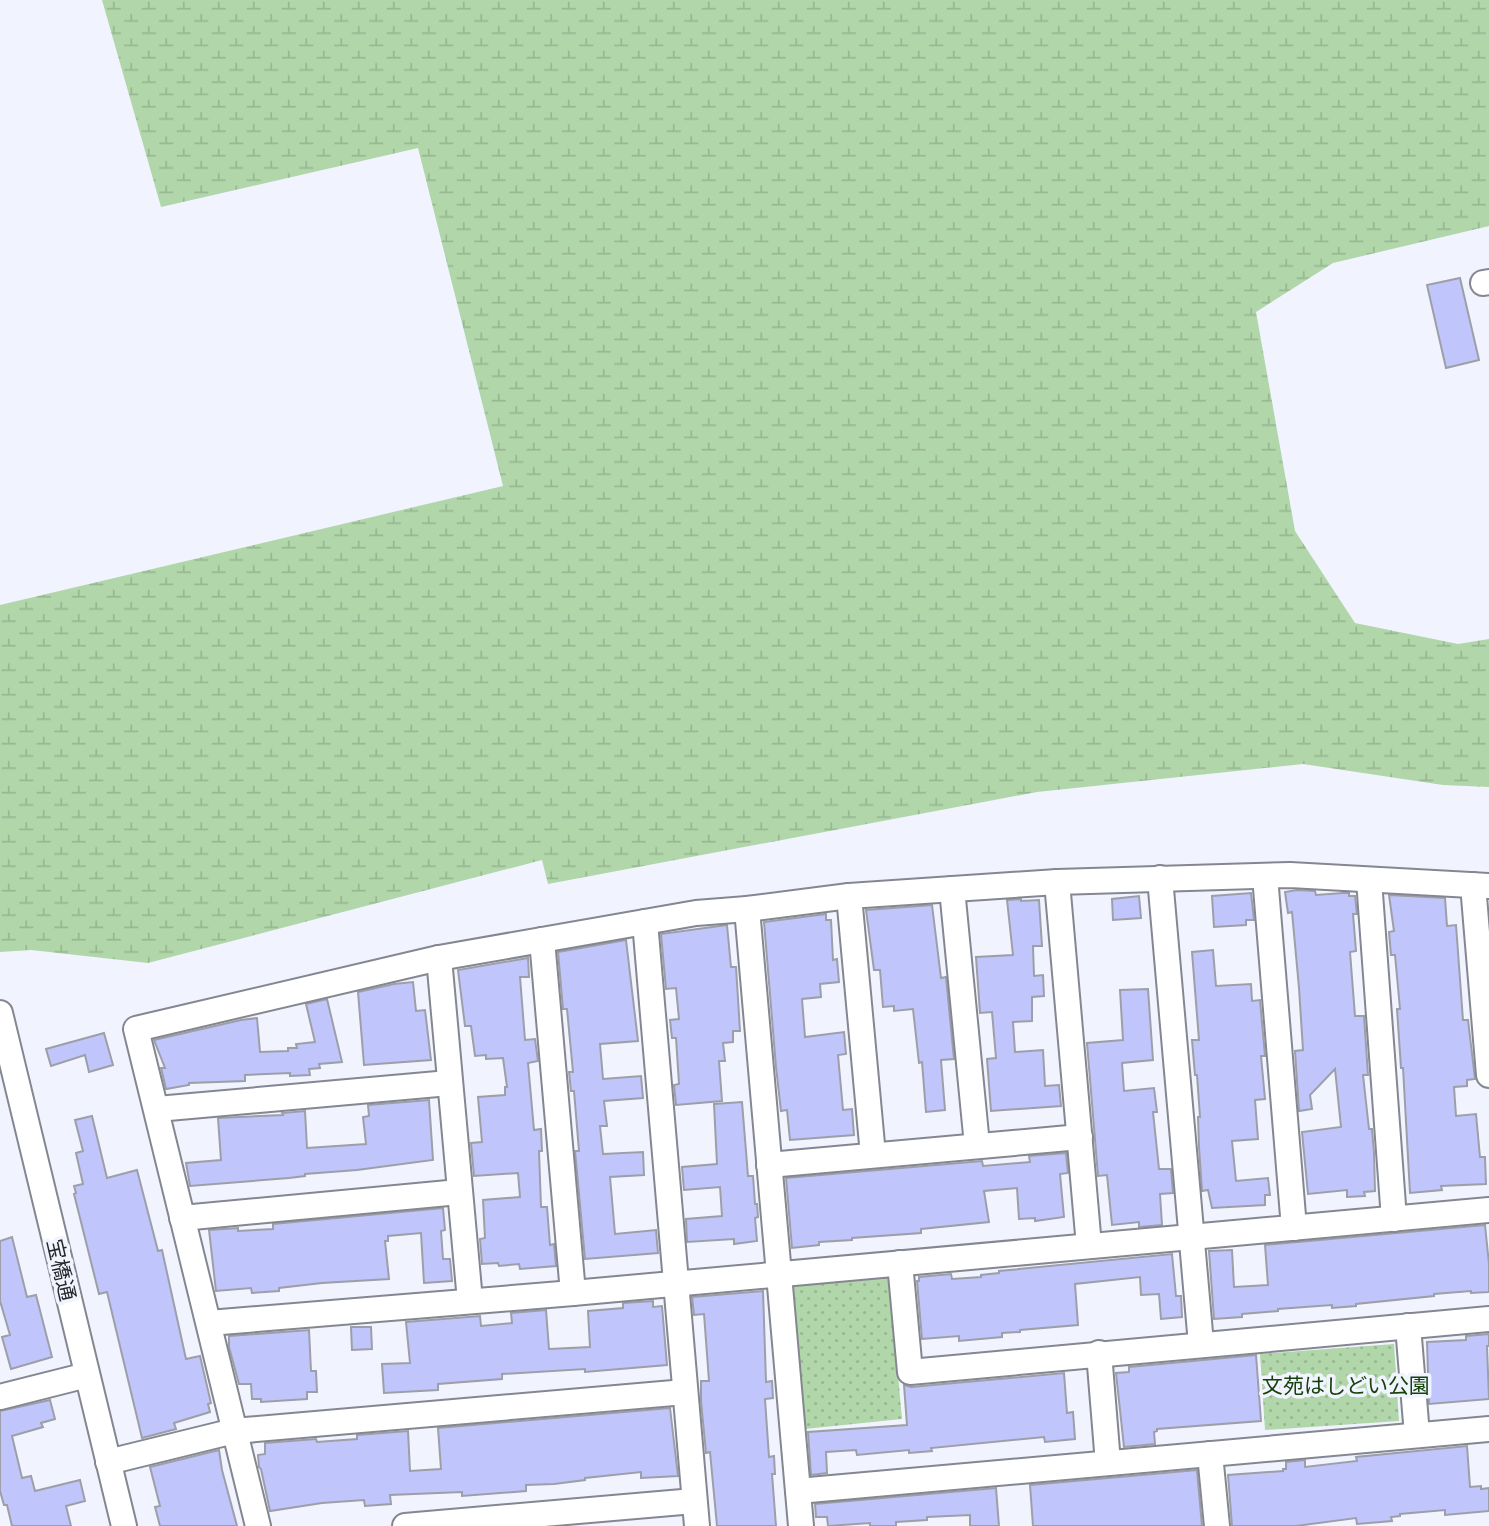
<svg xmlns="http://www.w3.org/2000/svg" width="1489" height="1526" viewBox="0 0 1489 1526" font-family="'Space Grotesk','Noto Sans JP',sans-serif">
  <defs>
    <pattern id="grass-dots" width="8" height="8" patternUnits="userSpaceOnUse" patternTransform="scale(1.75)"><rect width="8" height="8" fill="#b1d6a9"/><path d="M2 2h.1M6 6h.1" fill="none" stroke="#98b892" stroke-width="1.8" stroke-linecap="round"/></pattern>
    <pattern id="wetland-marsh" width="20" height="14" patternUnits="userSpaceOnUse" patternTransform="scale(1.75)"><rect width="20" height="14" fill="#b1d6a9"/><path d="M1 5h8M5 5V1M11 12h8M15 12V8" fill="none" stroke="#98b892"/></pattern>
  </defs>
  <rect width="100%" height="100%" fill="#f1f4ff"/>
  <g fill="url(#grass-dots)">
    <path d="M889,1275L902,1419L805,1429L792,1284Z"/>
    <path d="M1394,1344L1399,1421L1265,1430L1260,1354Z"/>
  </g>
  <path fill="url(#wetland-marsh)" d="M102,0H1489V226L1333,263L1256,312L1295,531L1355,623L1458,644L1489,639V787L1443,785L1303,764L1037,792L548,884L542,860L148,963L31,950L0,952V605L503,486L418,148L161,207Z"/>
  <g fill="#c0c6fb" stroke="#9d9fa8" stroke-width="2">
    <path d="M1460,278L1479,360L1446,368L1427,285Z"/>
    <path d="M1297,890L1315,891L1316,895L1343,893H1349V896H1355L1357,914H1353L1356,951L1350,952L1355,1016H1364L1368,1075H1363L1369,1129H1372L1374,1153L1375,1191L1364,1192L1365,1196L1347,1197V1190L1308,1194L1302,1132L1341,1127L1335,1069L1310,1095L1312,1109L1299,1111L1295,1051L1303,1050L1299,988L1292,912L1288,913L1285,892Z"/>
    <path d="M1251,893L1254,920H1246V925L1214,927L1212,896Z"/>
    <path d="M1389,895L1445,898L1447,926L1456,925L1463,1020H1468L1475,1079L1467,1080V1086L1454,1087L1456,1116L1476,1114L1480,1157H1485L1486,1184L1441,1186L1442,1190L1410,1193L1403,1068H1401L1397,1009H1400L1395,955H1391L1389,932L1394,931Z"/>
    <path d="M1139,896L1141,918L1113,920L1112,899Z"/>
    <path d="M1021,899V901L1039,900L1042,946H1033L1034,976L1043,975L1044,996L1032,997V1021L1013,1022L1015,1052L1043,1050L1045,1086L1059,1085L1061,1106L991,1111L987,1059L996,1058L992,1012L980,1013L976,957L1013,955L1007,900Z"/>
    <path d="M932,905L941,978L946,977L954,1059L941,1060L945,1110L926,1112L922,1062L919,1063L913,1009L894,1011V1006L883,1007L880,970H874L866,910Z"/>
    <path d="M826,914V920H831L833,960L837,959L839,982L820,984L821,997L802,999L805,1037L844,1032L846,1054L838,1055L843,1110L852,1109L854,1135L790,1140L787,1110L781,1111L776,1067L764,922Z"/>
    <path d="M727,925L731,967H736L740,1031H733V1042L723,1043L725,1061H719L722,1101L676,1105L674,1085L679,1084L676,1038H672L670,1020L679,1019L676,988L666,989L661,934Z"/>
    <path d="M626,940L638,1041L600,1044L603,1079L641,1076L643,1098L604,1101L607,1126H600L603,1154L643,1152L644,1175L610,1177L615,1234L656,1230L658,1253L585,1259L575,1151H579L574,1091H571L569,1072H573L567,1009H563L558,952Z"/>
    <path d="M1213,950L1216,986L1251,984L1252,1001L1260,1000L1265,1056H1261L1265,1099L1255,1100L1258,1139L1232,1141L1236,1181L1268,1178L1270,1195H1265V1205L1212,1208L1208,1190L1202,1191L1199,1147L1198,1117H1200L1197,1075H1195L1192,1040H1199L1192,952Z"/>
    <path d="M528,958L529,977H520L525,1040L535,1039L538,1061L528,1063L534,1130L541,1129L542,1151H539L541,1207H547L550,1245L554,1244L556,1266L520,1269L519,1264L499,1266L498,1263L482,1264L480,1239L485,1238L483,1200L520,1197L518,1173L474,1176L471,1143L482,1142L478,1097L505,1095V1087H507L503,1058L486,1059V1055L475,1056L471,1026H465L458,970Z"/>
    <path d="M413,982L416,1011L425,1010L431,1060L364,1065L358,992L394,984Z"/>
    <path d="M1148,989L1153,1060L1122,1063L1124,1091L1154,1088L1157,1112H1153L1159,1169H1171L1173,1193L1160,1194L1162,1225L1139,1227V1222L1112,1225L1107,1175L1098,1176L1087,1043L1123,1040L1120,990Z"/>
    <path d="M327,999L342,1062L319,1064L320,1068L309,1069L310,1075L290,1076V1073L245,1075V1081L189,1083V1085L166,1089L161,1068H165L154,1040L241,1020L257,1018L260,1052L288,1051V1048H297L296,1044L315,1042L306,1004Z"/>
    <path d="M104,1033L113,1065L89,1072L85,1055L51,1066L46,1049Z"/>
    <path d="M429,1100L433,1160L357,1170L305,1174V1176L289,1178L190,1186L186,1163L221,1160L218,1118L283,1115L282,1113L305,1111L307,1148L366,1144L363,1117L369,1116L368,1105Z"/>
    <path d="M742,1102L748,1176H753L755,1204H757L758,1217L755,1218L757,1241L734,1244V1239L687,1242L686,1219L722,1216L720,1187L684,1190L682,1167L717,1164L714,1104Z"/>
    <path d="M92,1116L107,1178L137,1170L158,1251L162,1250L186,1359L200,1356L211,1403L208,1404L210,1412L174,1423L176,1429L142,1438L107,1292L99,1294L74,1194L76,1193L74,1186L83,1184L76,1153L83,1151L75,1120Z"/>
    <path d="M1066,1153L1068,1173L1060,1174L1064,1217L1035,1221V1218L1019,1219L1017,1188L984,1191L989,1222L921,1229V1233L852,1238V1240L819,1242V1245L792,1248L786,1178L982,1161L983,1166L1030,1162L1029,1156Z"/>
    <path d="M443,1208L445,1230L441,1231L443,1259H450L452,1281L424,1283L421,1233L388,1236V1241H385L389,1279L322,1283L279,1288V1291L252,1293L251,1288L216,1291L209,1230L238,1228V1231L273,1229V1224Z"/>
    <path d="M1485,1225L1489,1264V1292L1471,1293V1291L1434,1294V1296L1356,1304V1306L1332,1308V1305L1278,1309V1311L1242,1314V1317L1214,1319L1209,1251L1232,1250L1234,1287L1268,1285L1265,1245Z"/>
    <path d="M12,1237L27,1297L36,1295L52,1357L11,1369L2,1337L10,1335L0,1301V1241Z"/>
    <path d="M1172,1254L1176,1296H1181L1182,1317L1161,1319L1159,1294L1141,1295L1140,1277L1075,1284L1078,1325L1020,1330V1332L1002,1333V1337L959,1341V1336L922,1339L917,1281H919V1277L951,1274L952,1279L981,1277V1275L999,1273V1271Z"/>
    <path d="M763,1291L766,1382L772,1381L773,1398L765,1399L769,1457L774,1456L775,1474H772L776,1526H717L710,1452L706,1453L701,1401V1381H709L704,1314L694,1315L692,1297Z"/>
    <path d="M653,1301V1307L662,1306L667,1365L585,1372V1369L502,1374V1379L438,1384V1390L384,1393L382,1364L410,1363L406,1322L480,1316L481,1326L512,1323L511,1313L546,1310L549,1349L590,1347L588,1311L623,1308V1303Z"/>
    <path d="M351,1327H371L372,1349L352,1350Z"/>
    <path d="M309,1330L311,1371H316L317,1392H307V1399L261,1402V1399H252L251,1384H239L229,1347V1336Z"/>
    <path d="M1489,1334V1346H1487L1489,1399L1429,1404L1427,1342L1466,1340V1336Z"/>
    <path d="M1256,1355L1261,1421L1157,1429V1431L1154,1432L1155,1444L1124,1447L1116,1373L1129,1372V1367Z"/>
    <path d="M1064,1373L1067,1413L1073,1412L1075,1439L1045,1442L1044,1437L931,1448L932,1451L909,1453V1450L857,1455L856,1450L826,1452L827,1473L811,1475L808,1432L907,1425L904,1385L911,1387Z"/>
    <path d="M50,1400L55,1419L41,1423L43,1427L12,1436L22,1478L31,1476L35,1491L80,1480L85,1501L66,1506L71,1526H12L7,1505H4L0,1491V1411Z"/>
    <path d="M670,1408L678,1476L641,1478V1472L585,1478V1480L554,1484L526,1485V1491L462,1496V1492L390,1495L391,1504L365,1506L364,1500L322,1503L270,1511L261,1469L259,1467L258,1455L265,1454V1443L316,1439L317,1442L357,1439V1435L408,1431L410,1471L441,1469L438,1428Z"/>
    <path d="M1467,1446L1470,1487L1481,1486V1489L1489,1488V1511L1445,1515V1510L1400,1514V1516L1391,1517L1392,1521L1357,1524L1356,1518L1296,1526H1232L1228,1475L1283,1471V1469H1286V1462L1305,1460V1467L1357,1461L1356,1457Z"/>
    <path d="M219,1450L222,1470L237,1526H160L155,1507L160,1506L150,1467Z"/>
    <path d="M1197,1470L1202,1526H1033L1030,1485Z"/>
    <path d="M996,1488L999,1526H970V1515L927,1517V1520L896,1522V1526H870V1523L828,1526L827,1517H816L815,1504Z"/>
  </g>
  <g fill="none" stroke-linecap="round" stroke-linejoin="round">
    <defs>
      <g id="minor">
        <path d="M1483,283L1489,282"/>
        <path d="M1265,876L1294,1228"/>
        <path d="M1160,878L1201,1344"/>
        <path d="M1369,880L1394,1219"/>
        <path d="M1057,882L1089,1246"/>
        <path d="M1473,885L1489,1075"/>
        <path d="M952,889L977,1145"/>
        <path d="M849,896L873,1155"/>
        <path d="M747,909L801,1526"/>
        <path d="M645,922L697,1526"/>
        <path d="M542,940L573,1293"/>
        <path d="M439,958L470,1301"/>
        <path d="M0,1013L124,1526"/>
        <path d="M157,1109L449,1083"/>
        <path d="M769,1165L1080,1137"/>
        <path d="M182,1218L459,1192"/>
        <path d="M900,1263L910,1372L1489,1319"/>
        <path d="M209,1323L573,1293L1489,1210"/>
        <path d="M1408,1326L1417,1435"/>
        <path d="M1099,1353L1108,1463"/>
        <path d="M0,1397L87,1375"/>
        <path d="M1210,1454L1217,1526"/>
        <path d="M108,1462L234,1431L685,1392"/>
        <path d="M798,1491L1489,1429"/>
        <path d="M258,1526L136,1029L439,958L696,913L747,909L849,896L1057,882L1290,875L1489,886"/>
        <path d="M405,1526L694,1501"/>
      </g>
    </defs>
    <use href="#minor" stroke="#848790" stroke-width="28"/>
    <use href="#minor" stroke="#fff" stroke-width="24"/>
  </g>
  <g text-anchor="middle" stroke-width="7" stroke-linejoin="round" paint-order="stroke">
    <g font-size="21" fill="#26272b" stroke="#f1f4ff">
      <text transform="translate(61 1270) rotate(77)" y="7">宝橋通</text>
    </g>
    <g font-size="21" fill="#144209" stroke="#f1f4ff">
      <text x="1346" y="1393">文苑はしどい公園</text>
    </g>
  </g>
</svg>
